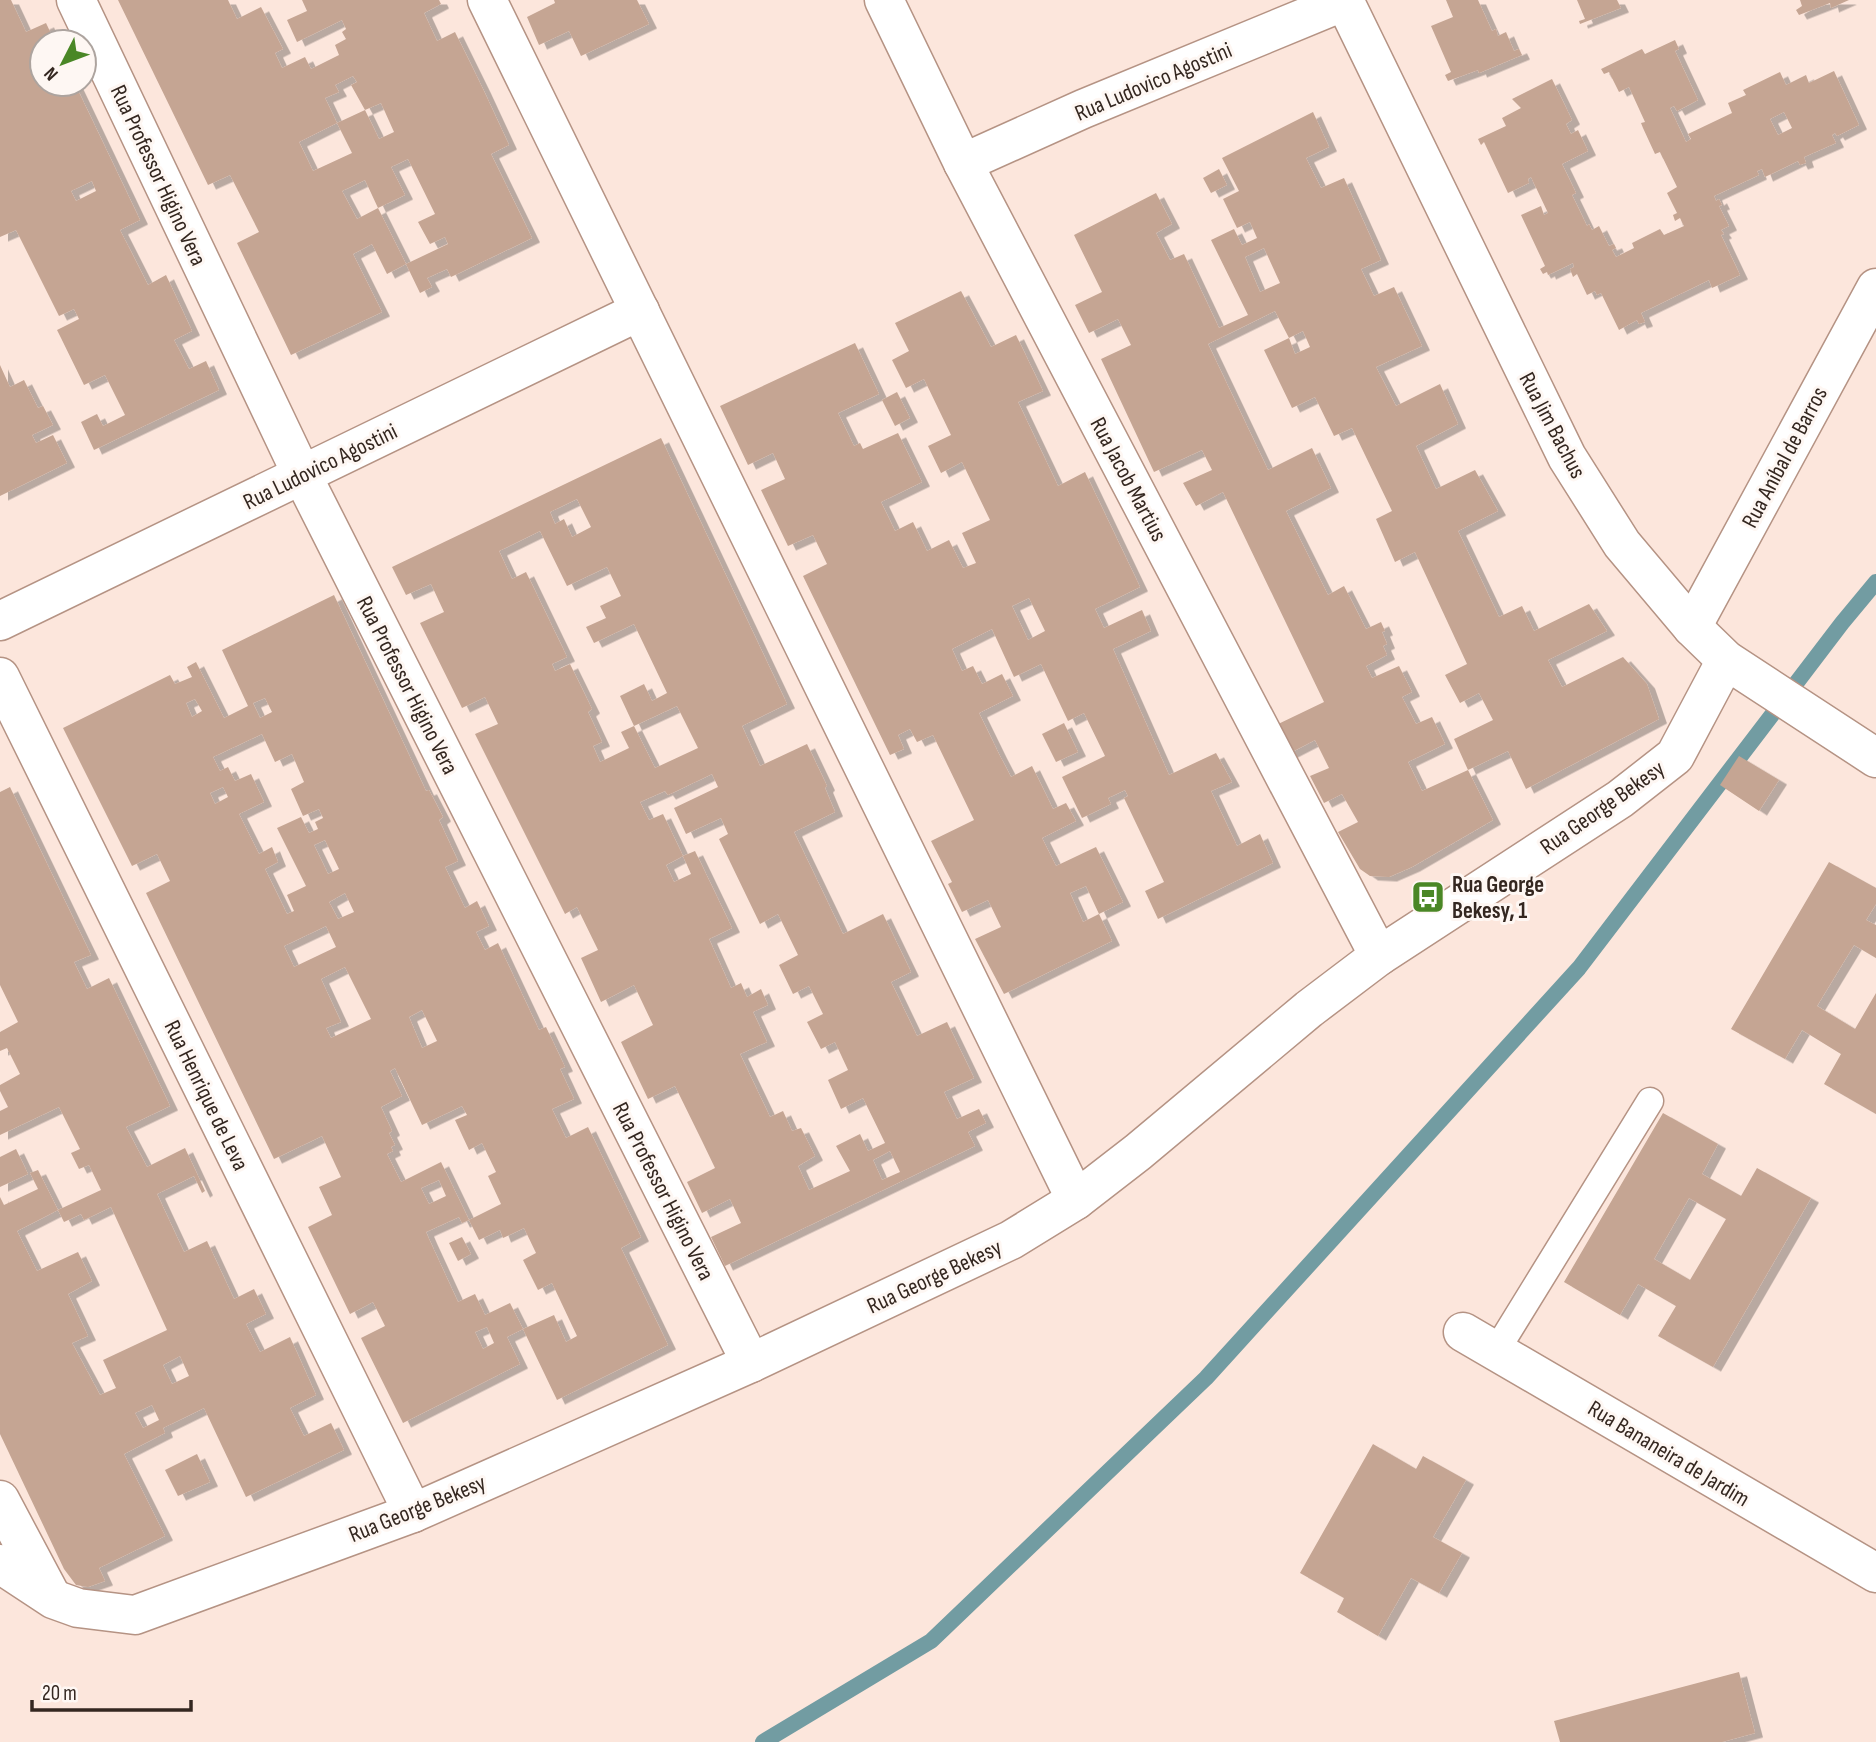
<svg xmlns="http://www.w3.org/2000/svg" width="1876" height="1742" viewBox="0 0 1876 1742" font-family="'Sofia Sans Condensed',sans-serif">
  <defs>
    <filter id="shadow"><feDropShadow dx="8" dy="4.5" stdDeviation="0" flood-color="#0004"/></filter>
  </defs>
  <rect width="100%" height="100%" fill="#fce6dc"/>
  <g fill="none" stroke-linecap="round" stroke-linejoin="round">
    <path stroke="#729ca2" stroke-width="16" d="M763,1742L931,1641L1206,1378L1579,968L1842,623L1876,582"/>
  </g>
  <g fill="#c5a593" fill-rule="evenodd" filter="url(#shadow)">
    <path d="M0,0H11L26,32L46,23L55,42H42V84H75L140,220L120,230L148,285L166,275L192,331L174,340L189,369L206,361L219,390L94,450L81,422L97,414L103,426L125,415L105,375L84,385L61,338L57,330L79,319L74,309L59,316L16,230L0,237ZM92,181L96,191L76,201L71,191Z"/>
    <path d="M118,0H228L237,19L261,7L283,49L275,53L282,68L305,57L311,69L339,55L335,45L346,39L342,32L346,29L342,20L297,42L287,20L307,11L302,0H439L441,4L424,13L437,41L455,32L483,89L509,145L491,154L532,238L451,277L447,269L427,278L432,287L420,293L406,264L448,244L445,237L430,244L418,222L435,214L408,159L391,167L405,195L378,208L406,264L387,274L372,244L353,254L382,312L291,355L237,243L259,232L230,175L208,185ZM353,76L357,82L351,85L365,110L381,103L394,132L379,139L365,110L337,123L325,98L339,92L335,85ZM337,123L352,153L313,171L299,142ZM365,180L378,208L357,219L342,191Z"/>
    <path d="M554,0H637L649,24L581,56L569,31L539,45L527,17L555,3Z"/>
    <path d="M1446,0H1478L1492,31L1496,29L1498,36L1506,32L1514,51L1519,49L1522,55L1479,73L1478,70L1448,81L1445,75L1451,72L1431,26L1453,17Z"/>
    <path d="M1577,0H1617L1621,8L1580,24L1579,21L1585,19Z"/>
    <path d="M1800,0H1849L1831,8L1830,3L1799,15L1796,10L1802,6Z"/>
    <path d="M1675,40L1679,49L1675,51L1698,100L1677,111L1674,106L1670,108L1686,142L1691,139L1688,134L1732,113L1728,103L1746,95L1743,90L1780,72L1786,85L1806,75L1809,83L1834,71L1859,125L1837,136L1835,133L1832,135L1836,143L1804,157L1806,163L1800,165L1798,161L1765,177L1762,169L1757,171L1759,175L1714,196L1716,201L1719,199L1722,205L1719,206L1729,226L1721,230L1724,234L1721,235L1740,275L1712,288L1709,280L1641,313L1645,322L1639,324L1637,320L1619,330L1601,293L1597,295L1595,291L1587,295L1577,274L1573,277L1570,269L1574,267L1573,263L1548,275L1547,272L1543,274L1540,269L1545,266L1521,215L1541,206L1544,215L1548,213L1531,177L1528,179L1529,183L1508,193L1484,142L1481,145L1478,139L1506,126L1502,118L1521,108L1512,99L1552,79L1572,120L1566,124L1571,134L1578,130L1588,151L1562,164L1576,193L1572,195L1587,226L1589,224L1592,230L1599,226L1609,246L1614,244L1616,248L1612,250L1616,257L1634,248L1632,243L1660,229L1664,235L1684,226L1680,218L1675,221L1673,215L1677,213L1667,193L1677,187L1660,152L1655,154L1643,128L1641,123L1645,122L1629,87L1619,92L1609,72L1604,74L1601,69L1642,49L1645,54ZM1784,112L1792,128L1778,135L1770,119Z"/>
    <path d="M1313,112L1329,147L1306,158L1321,188L1344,178L1381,260L1361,269L1374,296L1394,287L1422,346L1376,367L1396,406L1440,384L1458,424L1416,446L1436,489L1475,470L1498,511L1458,531L1499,617L1522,606L1534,631L1589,604L1607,631L1548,660L1562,687L1623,657L1647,684L1659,719L1526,789L1508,751L1468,770L1454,739L1493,720L1479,693L1460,703L1445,675L1467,664L1415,552L1395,562L1376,519L1392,511L1352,428L1334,436L1315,397L1292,408L1264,350L1289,338L1295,354L1310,347L1303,331L1289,338L1275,311L1208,344L1268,470L1312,448L1331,488L1286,511L1328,595L1344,586L1366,629L1381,622L1385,631L1382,632L1387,644L1383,646L1387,655L1366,666L1372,678L1399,666L1412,692L1402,697L1416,724L1432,717L1445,744L1408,762L1422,791L1468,770L1493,820L1412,867L1389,877L1370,876L1360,869L1338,832L1358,822L1342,794L1324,803L1310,776L1329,768L1315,740L1288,754L1274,726L1324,702L1223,492L1196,506L1183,483L1212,470L1202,450L1154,472L1101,359L1131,345L1118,319L1089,333L1075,305L1102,292L1074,235L1156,193L1172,224L1156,233L1170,260L1184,254L1219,328L1248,315L1211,240L1234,229L1242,245L1257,238L1250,222L1237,228L1223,199L1239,191L1222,158ZM1264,248L1280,283L1260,292L1245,257Z"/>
    <path d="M1219,169L1227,185L1211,193L1203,178Z"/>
    <path d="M961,291L991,347L1016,335L1043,391L1018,402L1058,486L1085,472L1140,587L1095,609L1104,628L1142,610L1151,631L1113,649L1169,775L1216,753L1232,782L1211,791L1237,846L1260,834L1273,863L1158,919L1145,891L1164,882L1124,798L1128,796L1125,790L1108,798L1111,804L1082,818L1062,777L1105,756L1084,713L1068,721L1041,664L1014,677L992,629L952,649L962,671L973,666L982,684L1002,674L1013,696L979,713L999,754L1011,777L1032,766L1053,809L1066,803L1076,821L1042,838L1056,866L1096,847L1123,902L1099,914L1086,886L1070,893L1083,922L1099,914L1112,941L1004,994L975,939L1001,927L988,900L962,912L948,884L952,882L931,841L974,820L933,735L917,742L910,729L898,735L904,749L890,755L803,576L827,564L813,535L788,546L761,490L785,479L773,453L748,465L720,406L855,343L879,394L838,413L854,446L860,443L863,449L898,433L922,482L881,502L895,531L913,522L927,551L949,540L963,568L976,563L962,533L990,520L962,462L941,473L928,446L951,435L924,379L906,388L892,360L909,351L895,323ZM1029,598L1045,631L1028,640L1012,606Z"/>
    <path d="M0,365L10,387L24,380L38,408L43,406L53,425L32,435L36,443L53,435L67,463L0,496Z"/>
    <path d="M897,392L910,418L895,426L882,400Z"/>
    <path d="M661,438L787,704L742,726L760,766L807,744L827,786L825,788L835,812L794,832L843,934L883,914L911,972L891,982L917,1036L947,1022L974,1078L944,1092L957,1119L979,1109L986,1123L968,1132L975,1146L725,1266L711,1237L741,1223L730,1199L702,1213L687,1182L715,1168L702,1141L675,1086L648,1099L621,1042L653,1025L634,985L601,1002L581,958L598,950L577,907L565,914L475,734L498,724L485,697L462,708L420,623L444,612L431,584L406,595L392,567ZM577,499L591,527L572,537L564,519L555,524L550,512ZM540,531L567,586L607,567L621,596L600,606L606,618L586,627L594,643L634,624L667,693L652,701L644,684L620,696L634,726L621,732L629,748L600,762L593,746L602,742L588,712L592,709L570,664L555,671L552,664L567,657L526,572L512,579L499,551ZM677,706L698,748L655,768L634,726ZM712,774L718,787L674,808L686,834L721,818L728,834L719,839L760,924L778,914L798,955L779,965L793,994L809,986L823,1014L807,1022L821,1049L835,1042L848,1070L828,1080L841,1109L863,1098L885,1143L868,1151L860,1134L836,1146L850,1171L809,1190L798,1166L815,1156L801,1128L792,1131L783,1111L770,1117L740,1054L767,1042L753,1012L768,1005L761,989L747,997L741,983L731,988L709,939L732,928L695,851L683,856L663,814L649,820L640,802L665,791L668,795ZM683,856L691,874L674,882L666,865ZM890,1151L900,1172L882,1180L873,1160Z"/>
    <path d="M334,595L426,791L429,790L443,817L439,820L458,861L445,867L465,908L477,901L489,926L476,932L485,950L498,943L539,1030L546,1027L565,1067L560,1069L574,1099L552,1109L566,1138L588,1127L641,1237L621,1248L668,1345L557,1400L523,1329L554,1315L566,1342L577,1336L552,1283L538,1290L523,1260L536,1253L524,1228L503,1238L500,1230L479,1240L469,1220L462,1223L459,1217L426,1232L429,1239L458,1302L475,1294L485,1315L510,1303L523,1329L507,1337L520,1364L403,1423L361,1338L385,1326L373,1302L350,1314L308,1227L332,1215L319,1187L341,1177L322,1136L274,1159L146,893L170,881L157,854L132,866L63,728L170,675L175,684L192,677L187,667L196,662L224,718L248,706L222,650ZM265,698L272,712L260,718L253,703ZM195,699L202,711L192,717L186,703ZM262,734L275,762L292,754L304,782L291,789L303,816L319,809L323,818L315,822L318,829L309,833L301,817L277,828L306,886L287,895L294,911L287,914L265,869L278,862L272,847L259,854L239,814L264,802L251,774L235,781L228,767L220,771L213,757ZM223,787L228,797L215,804L210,793ZM325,840L339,869L328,874L314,845ZM345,893L354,912L338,919L329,902ZM326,926L336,947L294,967L284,946ZM345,967L371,1019L331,1038L326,1028L341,1022L321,979ZM422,1010L437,1041L422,1048L409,1017ZM395,1068L422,1125L462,1106L467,1115L455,1120L469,1150L482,1143L496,1172L488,1176L501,1204L469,1220L441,1162L401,1182L387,1154L393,1151L391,1147L395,1145L389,1133L392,1131L381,1107L402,1096L390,1071ZM439,1180L446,1196L429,1204L421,1188ZM487,1327L494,1343L483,1349L475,1332Z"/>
    <path d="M1064,723L1078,752L1056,762L1042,734Z"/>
    <path d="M1739,756L1779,780L1759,811L1720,785Z"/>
    <path d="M10,787L91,955L74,962L87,989L109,978L170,1106L126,1127L147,1167L185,1148L205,1191L202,1193L194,1176L157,1194L184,1252L207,1241L234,1299L254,1289L266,1314L246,1324L260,1352L290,1337L316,1395L290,1408L304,1436L331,1423L344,1450L246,1497L204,1408L163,1428L165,1433L124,1454L165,1536L99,1568L105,1581L88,1587L76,1585L64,1569L0,1434V1197L4,1205L38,1189L30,1173L38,1170L58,1210L17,1231L37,1271L78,1252L92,1281L68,1294L88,1336L72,1343L100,1395L116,1388L103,1360L167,1330L111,1207L84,1220L81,1214L64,1222L58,1210L101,1190L89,1165L79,1169L71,1153L80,1149L59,1107L0,1135V1111L8,1107L0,1091V1085L20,1074L7,1048L0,1051V1032L18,1022L0,985V792ZM180,1356L189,1376L172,1384L163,1365ZM152,1405L159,1420L143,1428L135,1413Z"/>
    <path d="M1829,862L1876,888V904L1866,920L1876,925V958L1854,945L1817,1006L1855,1029L1876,993V1114L1824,1084L1841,1054L1802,1030L1785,1059L1731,1029Z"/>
    <path d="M1663,1113L1718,1144L1702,1174L1741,1196L1757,1168L1811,1198L1713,1367L1658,1336L1676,1306L1638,1284L1620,1315L1564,1282ZM1689,1198L1726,1219L1690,1280L1654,1259Z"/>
    <path d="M16,1149L28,1174L0,1187V1157Z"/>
    <path d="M462,1237L471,1254L458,1261L449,1243Z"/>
    <path d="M1373,1444L1416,1469L1423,1456L1466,1480L1433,1537L1462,1553L1439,1593L1411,1578L1378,1636L1337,1612L1344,1598L1300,1573Z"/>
    <path d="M197,1454L210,1482L178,1496L165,1470Z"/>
    <path d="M1739,1672L1755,1733L1722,1742H1560L1554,1721Z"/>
  </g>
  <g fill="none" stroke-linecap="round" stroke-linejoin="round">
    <defs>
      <path id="service" d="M1496,1351L1650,1101"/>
      <g id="minor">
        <path d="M76,0L302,475L751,1363"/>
        <path d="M487,0L1076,1200"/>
        <path d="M884,0L963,163L1379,956"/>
        <path d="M1344,0L1567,457L1622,544L1692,627L1726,660L1876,758"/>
        <path d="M963,163L1083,109L1345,1"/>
        <path d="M0,621L640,311"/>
        <path d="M1692,627L1876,288"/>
        <path d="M0,677L413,1513"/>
        <path d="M1463,1332L1876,1573"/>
        <path d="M0,1500L50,1594"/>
        <path d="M0,1564L53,1599L78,1608L135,1615L413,1513L751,1363L1011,1240L1076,1200L1138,1152L1309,1009L1379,956L1620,799L1675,756L1726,660"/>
      </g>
    </defs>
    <use href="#service" stroke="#b59384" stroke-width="29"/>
    <use href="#minor" stroke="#b59384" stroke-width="41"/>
    <use href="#service" stroke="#fff" stroke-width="26"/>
    <use href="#minor" stroke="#fff" stroke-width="38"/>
  </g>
  <defs>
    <symbol id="bus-square" viewBox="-11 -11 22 22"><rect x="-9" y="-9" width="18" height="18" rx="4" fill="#4a8726" stroke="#fef7f3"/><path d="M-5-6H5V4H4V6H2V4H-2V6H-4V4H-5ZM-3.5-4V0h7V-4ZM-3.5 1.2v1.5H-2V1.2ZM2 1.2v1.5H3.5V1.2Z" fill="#fff"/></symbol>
  </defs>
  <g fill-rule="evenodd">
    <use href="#bus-square" x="1409" y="878" width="38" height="38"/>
  </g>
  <g text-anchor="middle" stroke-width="6" stroke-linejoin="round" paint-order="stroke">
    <g font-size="23" fill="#342720" stroke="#fef7f3">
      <text transform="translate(1153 81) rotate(-23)" y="8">Rua Ludovico Agostini</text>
      <text transform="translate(159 175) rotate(65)" y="8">Rua Professor Higino Vera</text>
      <text transform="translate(1553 425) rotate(62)" y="8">Rua Jim Bachus</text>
      <text transform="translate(1784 457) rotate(-62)" y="8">Rua Aníbal de Barros</text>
      <text transform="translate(320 466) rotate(-26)" y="8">Rua Ludovico Agostini</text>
      <text transform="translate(1129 479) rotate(62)" y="8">Rua Jacob Martius</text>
      <text transform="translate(408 685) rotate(63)" y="8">Rua Professor Higino Vera</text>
      <text transform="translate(1602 807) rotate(-35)" y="8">Rua George Bekesy</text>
      <text transform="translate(207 1095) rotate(64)" y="8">Rua Henrique de Leva</text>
      <text transform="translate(664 1191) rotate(63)" y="8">Rua Professor Higino Vera</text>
      <text transform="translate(934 1276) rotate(-25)" y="8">Rua George Bekesy</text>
      <text transform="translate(1669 1453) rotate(31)" y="8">Rua Bananeira de Jardim</text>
      <text transform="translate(417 1508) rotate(-22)" y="8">Rua George Bekesy</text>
    </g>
    <g font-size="23" font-weight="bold" fill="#342720" stroke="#fef7f3" text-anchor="start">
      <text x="1452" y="892">Rua George<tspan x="1452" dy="26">Bekesy, 1</tspan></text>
    </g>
  </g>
  <g transform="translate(63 63) rotate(228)"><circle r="33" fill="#fef7f3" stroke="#ada49f" stroke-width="2"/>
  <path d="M0-5L12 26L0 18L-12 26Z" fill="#4a8726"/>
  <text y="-10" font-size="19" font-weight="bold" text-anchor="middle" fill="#342720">N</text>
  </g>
  <path d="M32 1700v10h159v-10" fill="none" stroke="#342720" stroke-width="3.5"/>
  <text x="42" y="1700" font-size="21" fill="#342720" stroke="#fef7f3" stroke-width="5" paint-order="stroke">20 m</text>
</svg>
